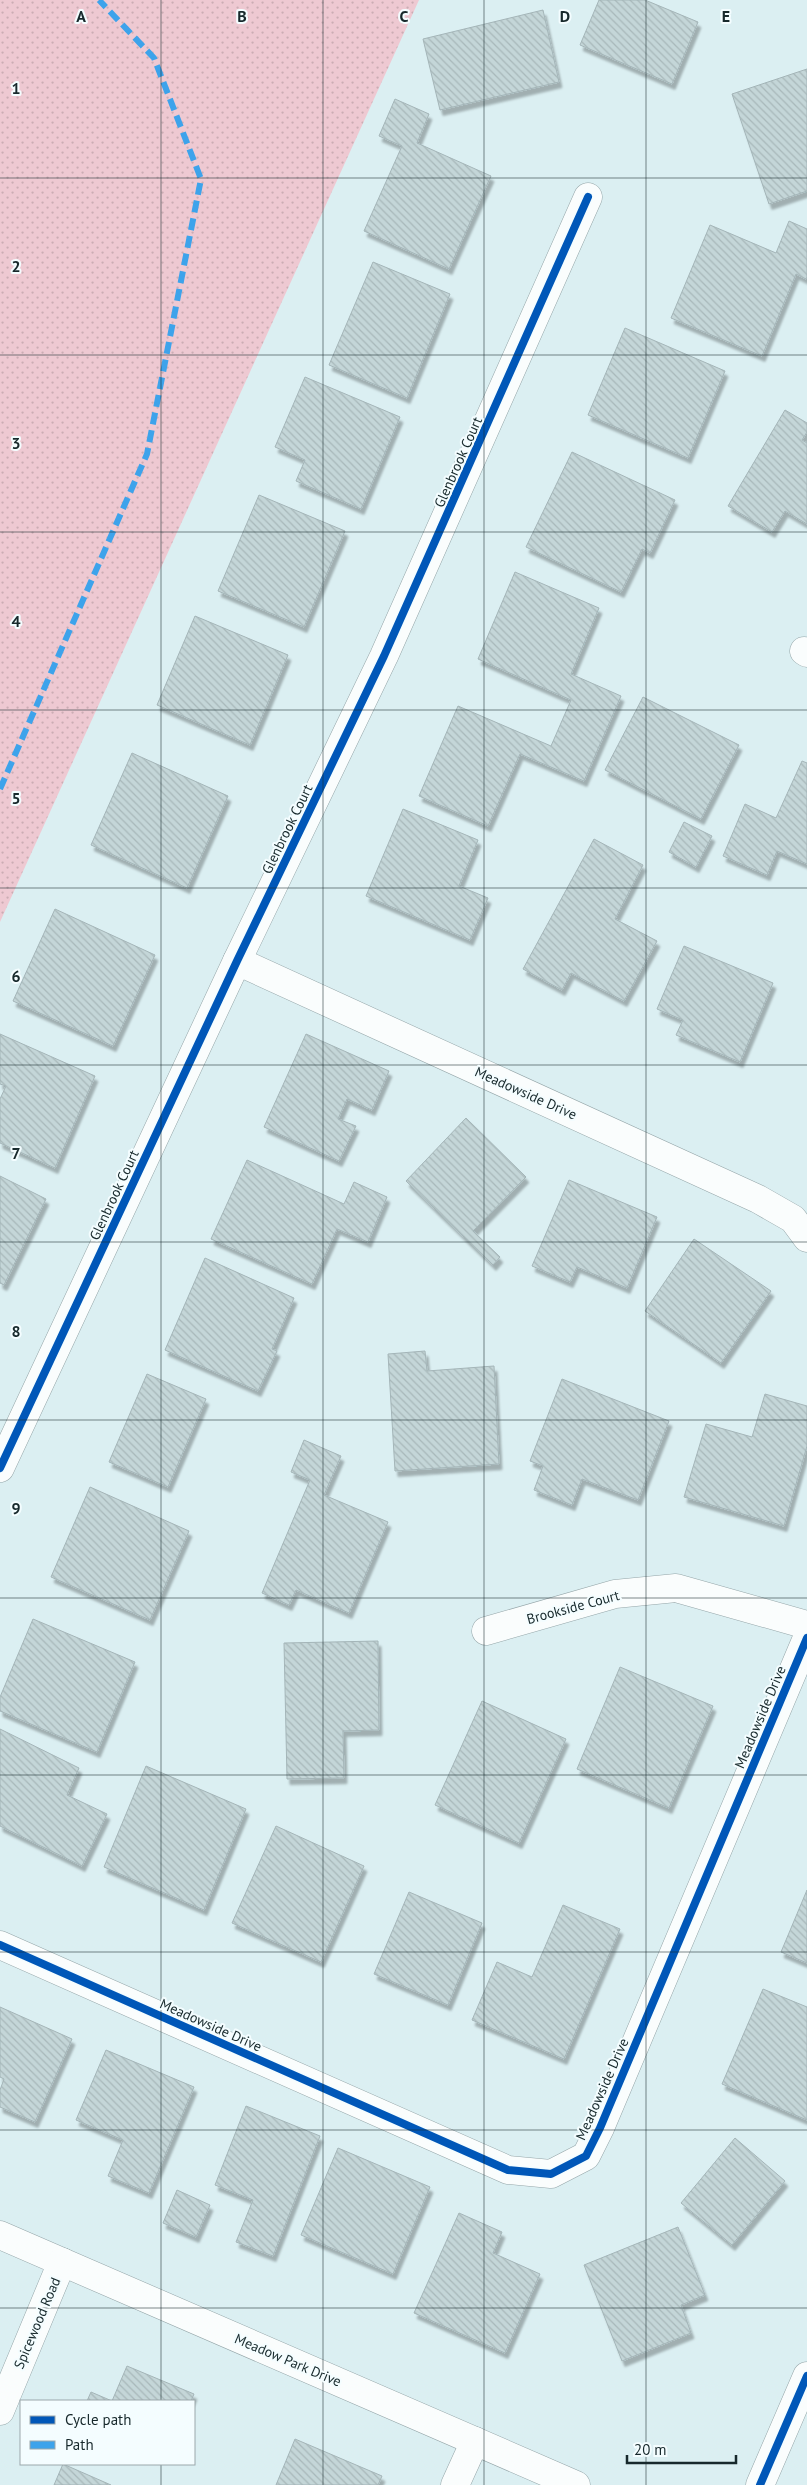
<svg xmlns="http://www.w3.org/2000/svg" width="807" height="2485" viewBox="0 0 807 2485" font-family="'PT Sans',sans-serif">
  <defs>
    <pattern id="grass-dots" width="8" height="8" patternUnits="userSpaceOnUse" patternTransform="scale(1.25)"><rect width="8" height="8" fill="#eec9d2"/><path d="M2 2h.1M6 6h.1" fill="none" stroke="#cbadb4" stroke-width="1.8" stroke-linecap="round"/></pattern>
    <pattern id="building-back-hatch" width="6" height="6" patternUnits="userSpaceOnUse" patternTransform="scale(1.25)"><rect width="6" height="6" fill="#c4d6d8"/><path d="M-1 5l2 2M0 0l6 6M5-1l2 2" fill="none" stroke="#a8b8ba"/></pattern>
    <filter id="shadow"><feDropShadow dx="3" dy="5.5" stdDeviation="1" flood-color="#0004"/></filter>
  </defs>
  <rect width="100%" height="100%" fill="#dbeff2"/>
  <path fill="url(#grass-dots)" d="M0,0H419L0,922Z"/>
  <g fill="url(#building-back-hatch)" stroke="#a4b5b8" filter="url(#shadow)">
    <path d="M599,0H645L698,22L672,84L580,45Z"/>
    <path d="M543,10L559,82L440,110L423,39Z"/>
    <path d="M807,69V191L769,204L732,94Z"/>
    <path d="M395,99L429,114L417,143L491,176L449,269L364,231L402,146L379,136Z"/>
    <path d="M789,221L807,229V277L806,279L796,274L762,356L671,318L710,225L776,253Z"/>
    <path d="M373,262L450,294L407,398L329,365Z"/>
    <path d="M625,328L725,371L688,458L588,415Z"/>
    <path d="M305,377L400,417L361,509L296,481L305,460L275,447Z"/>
    <path d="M785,410L807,423V432L802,440L807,443V524L785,511L772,532L728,506Z"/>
    <path d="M572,452L675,500L650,553L642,549L621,592L526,547Z"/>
    <path d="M259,495L345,531L304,627L218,591Z"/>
    <path d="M515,572L599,608L571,674L621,696L584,781L520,754L488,826L419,796L458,706L551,746L571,700L478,659Z"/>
    <path d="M195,616L288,655L250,745L157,705Z"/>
    <path d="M643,697L739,745L701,819L605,770Z"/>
    <path d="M132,753L228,796L187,888L91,845Z"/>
    <path d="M802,761L807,763V864L777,851L767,875L723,856L745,804L776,818Z"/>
    <path d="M403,809L478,840L459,886L488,898L470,940L366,896Z"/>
    <path d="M684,822L712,836L696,867L669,852Z"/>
    <path d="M594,839L643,865L615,919L657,941L624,1001L571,973L562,990L523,969Z"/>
    <path d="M55,909L155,955L113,1046L13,1001Z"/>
    <path d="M684,946L773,983L740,1062L676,1035L683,1020L657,1009Z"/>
    <path d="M0,1034L95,1076L55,1168L0,1143V1099L6,1086L0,1084Z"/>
    <path d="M306,1034L389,1071L372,1110L347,1099L338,1119L356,1126L339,1161L264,1127Z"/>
    <path d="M466,1118L526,1177L473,1231L500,1257L493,1265L406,1181Z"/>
    <path d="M247,1160L344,1204L354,1182L387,1197L368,1242L337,1229L312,1284L211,1239Z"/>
    <path d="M0,1176L46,1199L4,1285L0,1283Z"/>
    <path d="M569,1180L657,1217L627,1288L577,1267L570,1282L532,1266Z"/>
    <path d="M694,1239L771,1291L721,1363L645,1311Z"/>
    <path d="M205,1258L294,1298L272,1349L277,1351L258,1391L165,1350Z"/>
    <path d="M425,1351L427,1371L494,1366L499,1464L395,1471L388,1354Z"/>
    <path d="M147,1374L206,1399L168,1487L109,1462Z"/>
    <path d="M562,1379L669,1421L638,1500L582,1479L572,1505L534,1490L543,1466L530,1461Z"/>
    <path d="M765,1394L807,1406V1446L784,1526L684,1497L706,1424L752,1437Z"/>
    <path d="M304,1440L341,1456L324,1495L388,1522L349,1613L296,1590L289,1605L262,1593L310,1480L291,1472Z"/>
    <path d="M90,1487L189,1531L150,1620L51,1577Z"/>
    <path d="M33,1619L135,1662L97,1752L0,1711V1697Z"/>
    <path d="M378,1641L379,1730L343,1731L344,1778L287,1779L284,1643Z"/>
    <path d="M620,1667L713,1706L669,1808L577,1769Z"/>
    <path d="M482,1701L566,1739L519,1843L435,1805Z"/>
    <path d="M0,1729L79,1768L67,1795L107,1814L82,1866L0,1826Z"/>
    <path d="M146,1766L246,1809L204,1910L104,1867Z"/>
    <path d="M276,1826L364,1866L321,1962L232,1923Z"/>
    <path d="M807,1890V1963L781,1952Z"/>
    <path d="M409,1892L482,1923L448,2005L374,1974Z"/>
    <path d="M563,1905L620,1929L564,2059L472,2020L497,1962L532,1977Z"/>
    <path d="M763,1989L807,2007V2120L722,2084Z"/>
    <path d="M0,2007L72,2039L35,2122L0,2107V2090L4,2079L0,2077Z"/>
    <path d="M106,2050L194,2087L149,2193L108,2176L123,2140L76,2120Z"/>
    <path d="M246,2106L320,2136L273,2256L236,2242L253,2200L215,2185Z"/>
    <path d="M735,2138L785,2181L732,2245L681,2203Z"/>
    <path d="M338,2148L430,2187L393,2274L301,2235Z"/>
    <path d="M177,2190L210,2205L196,2237L163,2223Z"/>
    <path d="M459,2213L502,2232L493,2253L540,2274L505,2353L414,2313Z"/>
    <path d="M678,2227L705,2295L681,2305L691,2333L622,2361L584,2265Z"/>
    <path d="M127,2366L194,2394L191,2401H112Z"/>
    <path d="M91,2392L112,2401H87Z"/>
    <path d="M295,2439L382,2476L378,2485H276Z"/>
    <path d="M63,2464L111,2485H54Z"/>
  </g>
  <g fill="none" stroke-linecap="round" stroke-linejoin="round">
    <defs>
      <g id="street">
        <path d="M804,651L807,653"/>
        <path d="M237,961L758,1199L793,1219L807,1238"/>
        <path d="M0,1468L237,961L384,656L588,197"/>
        <path d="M486,1631L615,1594L676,1588L807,1625"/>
        <path d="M0,1945L508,2170L551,2174L586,2156L600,2128L807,1638"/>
        <path d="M0,2235L576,2485"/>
        <path d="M0,2411L62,2262"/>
        <path d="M455,2485L475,2441"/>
      </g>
      <path id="secondary" d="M760,2485L807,2376"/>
    </defs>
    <use href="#street" stroke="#94a5a8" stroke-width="29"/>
    <use href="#secondary" stroke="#94a5a8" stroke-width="29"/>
    <use href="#street" stroke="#fafdfd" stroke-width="28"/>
    <use href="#secondary" stroke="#fafdfd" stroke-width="28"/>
    <path stroke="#3da3eb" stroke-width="6" stroke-dasharray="12 6" stroke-linecap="butt" d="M0,789L147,454L201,179L154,58L99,0"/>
    <defs>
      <g id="cycleway">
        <path d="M0,1468L237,961L384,656L588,197"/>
        <path d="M0,1945L508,2170L551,2174L586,2156L600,2128L807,1638"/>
        <path d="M760,2485L807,2376"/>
      </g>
    </defs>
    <use href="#cycleway" stroke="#f4fdff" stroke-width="11"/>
    <use href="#cycleway" stroke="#0057b8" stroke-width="8"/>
  </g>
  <path fill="none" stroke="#17292c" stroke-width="1" stroke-opacity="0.55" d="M161,0V2401M323,0V2485M484,0V2485M646,0V2485M0,178H807M0,355H807M0,532H807M0,710H807M0,888H807M0,1065H807M0,1242H807M0,1420H807M0,1598H807M0,1775H807M0,1952H807M0,2130H807M0,2308H807M161,2464V2485"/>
  <g text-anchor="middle" stroke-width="4" stroke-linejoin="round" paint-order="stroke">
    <g font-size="14" fill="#17292c" stroke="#f4fdff">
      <text transform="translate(458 462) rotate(-66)" y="5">Glenbrook Court</text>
      <text transform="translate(287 829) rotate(-64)" y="5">Glenbrook Court</text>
      <text transform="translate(526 1093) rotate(24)" y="5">Meadowside Drive</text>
      <text transform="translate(114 1195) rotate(-65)" y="5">Glenbrook Court</text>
      <text transform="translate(573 1607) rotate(-15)" y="5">Brookside Court</text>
      <text transform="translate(760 1717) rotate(-67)" y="5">Meadowside Drive</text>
      <text transform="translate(211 2025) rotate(24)" y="5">Meadowside Drive</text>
      <text transform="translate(602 2089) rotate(-66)" y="5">Meadowside Drive</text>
      <text transform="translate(37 2323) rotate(-67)" y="5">Spicewood Road</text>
      <text transform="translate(288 2360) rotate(23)" y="5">Meadow Park Drive</text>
    </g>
  </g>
  <g font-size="16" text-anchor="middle" font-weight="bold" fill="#17292c" stroke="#f4fdff" stroke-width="4" stroke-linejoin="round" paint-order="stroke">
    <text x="81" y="22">A</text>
    <text x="242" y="22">B</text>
    <text x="404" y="22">C</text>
    <text x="565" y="22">D</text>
    <text x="726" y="22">E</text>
    <text x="16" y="94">1</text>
    <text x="16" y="272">2</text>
    <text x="16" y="449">3</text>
    <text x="16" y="627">4</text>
    <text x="16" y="804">5</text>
    <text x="16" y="982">6</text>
    <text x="16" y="1159">7</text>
    <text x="16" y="1337">8</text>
    <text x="16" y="1514">9</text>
  </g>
  <rect x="20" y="2400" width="175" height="65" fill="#f4fdff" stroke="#9ca8ab"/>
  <rect x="30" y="2416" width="25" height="8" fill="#0057b8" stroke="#9ca8ab"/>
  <text x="65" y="2425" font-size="15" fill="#17292c">Cycle path</text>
  <rect x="30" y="2441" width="25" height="8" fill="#3da3eb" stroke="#9ca8ab"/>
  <text x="65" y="2450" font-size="15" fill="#17292c">Path</text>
  <path d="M627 2455v8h109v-8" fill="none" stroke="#17292c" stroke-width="2.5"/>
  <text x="634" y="2455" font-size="15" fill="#17292c" stroke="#f4fdff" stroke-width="4" paint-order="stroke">20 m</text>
</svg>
